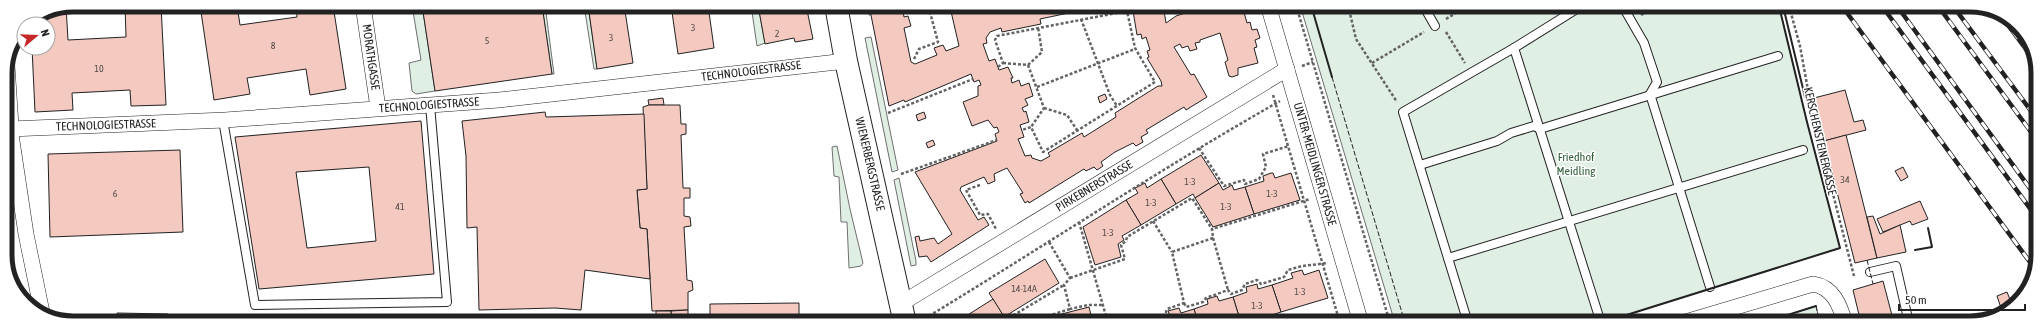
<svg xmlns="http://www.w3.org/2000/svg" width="2043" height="328" viewBox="0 0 2043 328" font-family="'Asap Condensed',sans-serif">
  <rect width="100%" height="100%" fill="#fff"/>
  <g fill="#e0efe3" stroke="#6f6f6f">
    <path d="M412,5H422L435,91L416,94L412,91L409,63L421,60Z"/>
    <path d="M542,5H545L554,74H552Z"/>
    <path d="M584,5H588L597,69H594Z"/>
    <path d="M751,5H758L765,43L757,46Z"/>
    <path d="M1300,5L1779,6L1807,122L1840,248L1601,323H1395Z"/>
    <path d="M871,37L898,170L892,172L865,38Z"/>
    <path d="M837,146L850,209L863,263L861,266L849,268L847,222H841L839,177L834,176L832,147Z"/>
    <path d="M899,178L916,261V265L911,266L894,180Z"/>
    <path d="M1816,306L1820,323H1762Z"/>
  </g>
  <g fill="#f3c9c0" stroke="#222" fill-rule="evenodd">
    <path d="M125,5H161L166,105L131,106L130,90L72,93L73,110L35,112L32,48H48V24H30V21L47,10L66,6L68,40L126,37Z"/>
    <path d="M200,5H237L240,25L297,17L296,5H333L346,89L310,95L306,69L247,78L250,94L214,100Z"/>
    <path d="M422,5H542L552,74L435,91Z"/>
    <path d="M588,5H663L625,11L633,63L597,69Z"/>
    <path d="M671,5H708L714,48L678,54Z"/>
    <path d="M758,5H806L813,39L795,42L794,38L765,44Z"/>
    <path d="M869,5H902L904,17L908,16L911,26L904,28L911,62L915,64L937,55L934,48L943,45L946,51L959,46L950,7L959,5H1117L1084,13L1083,10L1040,19L1041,24L1002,32L1001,28L990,32L986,38L987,43L983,44L989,61L995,59L999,70L1008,67L1013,78H1011L1012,83L1019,80L1021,86L1029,83L1033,96L1025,99L1028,105L1022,108L1024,112L1026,111L1029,122L1020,125L1024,137L1018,139L1025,156L1031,155L1032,158L1041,161L1050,156L1048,153L1082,133L1084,137L1116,117L1115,113L1158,86H1162L1161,81L1147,58L1149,57L1147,51L1150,50L1146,37L1142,39L1141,34L1137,35L1132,5H1163L1166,23L1176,16L1210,5H1242L1247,23L1250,22L1252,30L1257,29L1260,38L1255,40L1257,47L1254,48L1258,63L1238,68V75L1232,77L1229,76L1225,62L1228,60L1220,33L1200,40V42L1195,43L1197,49L1190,51L1188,46L1182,48L1180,44L1174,47L1191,75L1194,74L1207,97L1186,110L1184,107L1146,130L1148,133L1141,137L1143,142L1136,146L1133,143L1115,152L1101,162L1103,166L1097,170L1094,167L1086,171L1084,169L1029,203L1028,201L1025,203L1020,194L1023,193L1007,168L994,174L995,181L988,184L984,177L961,187L960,190L978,220L984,217L989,225L931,262L927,256L919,257L915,237L919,236L920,241L934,238L938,244L952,234L915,172L997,141L995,134L999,132L997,127L994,128L988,120L972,126L963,102L978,96V86L981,85L979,80L974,82L971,74L905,102L904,100L889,106Z"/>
    <path d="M1845,90L1854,122L1863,120L1866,130L1824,141L1814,98Z"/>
    <path d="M1105,94L1107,99L1100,103L1098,97Z"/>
    <path d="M663,98L664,105H649L648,100Z"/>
    <path d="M649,105H680L681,124H686V134L681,135L683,188H690V198H684V216L690,217L691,226L684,227L687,280L692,281L693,290L688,292V310L652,311L647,229L640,228L637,190L647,189L643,107Z"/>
    <path d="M545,112L546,117L644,114L647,189L637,190L640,228L647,229L650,279L585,270L581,310L555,308L479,310L477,227L467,228L466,156L462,121Z"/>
    <path d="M924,112L926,118L918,121L916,115Z"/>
    <path d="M421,121L434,274L259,289L235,137ZM369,167L376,241L307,248L296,172Z"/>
    <path d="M1846,135L1877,258L1855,263L1824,141Z"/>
    <path d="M933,140L935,145L928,148L926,143Z"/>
    <path d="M180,150L183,232L50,237L48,154Z"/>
    <path d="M1201,155L1219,183L1195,198L1193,194L1176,204L1161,179Z"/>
    <path d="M1903,167L1908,177L1901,181L1895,171Z"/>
    <path d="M1271,173H1273L1275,178L1291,173L1300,200L1254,214L1245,187L1264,181L1263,176Z"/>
    <path d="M1161,179L1176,204L1141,225L1126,200L1138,193L1135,188L1145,183L1147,188Z"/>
    <path d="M1219,183L1223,190L1232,185L1234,190L1245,187L1254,214L1213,227L1195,198Z"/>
    <path d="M1126,200L1141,225L1122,236L1124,240L1118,244L1121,257L1095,265L1083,227Z"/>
    <path d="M1920,201L1928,219L1912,225L1910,221L1883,232L1877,219Z"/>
    <path d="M1873,216L1880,234L1900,225L1906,252L1877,258L1867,217Z"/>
    <path d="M1045,259L1059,283L1004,317L989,293Z"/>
    <path d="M1302,270L1304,275L1319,270L1328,298L1281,312L1272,285L1293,278L1291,273Z"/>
    <path d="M1883,281L1894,323H1861L1853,290Z"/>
    <path d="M1257,284L1258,289L1272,285L1281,312L1247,323H1241L1233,297L1247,292L1246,287Z"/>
    <path d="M2007,292L2013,307L2002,311L1997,296Z"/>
    <path d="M1217,296L1219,301L1233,297L1241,323H1198L1194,309L1208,304L1207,299Z"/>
    <path d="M993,299L1008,323H955Z"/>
    <path d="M799,303V319H710V304Z"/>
    <path d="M1089,307L1093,323H1056L1054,316Z"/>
    <path d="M1179,308L1181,313L1194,309L1198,323H1155L1154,321L1170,316L1168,311Z"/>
    <path d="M688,310V316H707V319H683L682,315L671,317V311Z"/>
    <path d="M656,311H671V317L656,318Z"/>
    <path d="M117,313L168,314L167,322H117Z"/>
    <path d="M188,317V322H167V318Z"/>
    <rect x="80" y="318" width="37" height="4"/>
    <path d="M874,318L875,323H771L772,319Z"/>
    <path d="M349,319L395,320L396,322H351Z"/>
    <path d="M670,319H772L771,323H670Z"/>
    <path d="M533,320H582L579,323H531Z"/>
    <path d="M1139,320L1140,323H1129Z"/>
  </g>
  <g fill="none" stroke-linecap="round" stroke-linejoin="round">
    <defs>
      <g id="lane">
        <path d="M1423,5L1435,26"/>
        <path d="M1583,5L1514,48L1601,323"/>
        <path d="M1622,5L1644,43L1657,82L1650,94L1710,287"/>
        <path d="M223,120L255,305L447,302L430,105"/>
        <path d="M1420,165L1497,141L1511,133L1534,126L1540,129L1778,56"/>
        <path d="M1448,258L1803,150"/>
        <path d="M1870,272L1896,266L1909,323"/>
        <path d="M1468,323L1403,112L1514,48"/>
      </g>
      <g id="street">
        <path d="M363,5L378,108"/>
        <path d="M1268,5L1361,323"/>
        <path d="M7,65L12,141L26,234L42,312"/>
        <path d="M10,129L225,120L499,100L846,61"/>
        <path d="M902,303L1287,69"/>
        <path d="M1682,323L1813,284C1833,287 1840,305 1845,323"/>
      </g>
      <path id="primary" d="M836,5L846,61L905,323"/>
    </defs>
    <use href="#lane" stroke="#222" stroke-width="10"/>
    <use href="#street" stroke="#222" stroke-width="16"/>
    <use href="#primary" stroke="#222" stroke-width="24"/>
    <g stroke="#646464" stroke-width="2.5" stroke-dasharray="3 2" stroke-linecap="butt">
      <path d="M1178,5L1180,12"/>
      <path d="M1296,5L1390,323"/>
      <path d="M1348,5L1356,39L1397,102"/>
      <path d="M1789,6L1800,46L1812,112L1854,276"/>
      <path d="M902,8L907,5"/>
      <path d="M869,15L870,14"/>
      <path d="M1641,15L1658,6"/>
      <path d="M1081,19L1110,95L1117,106"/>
      <path d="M1446,19L1469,5"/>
      <path d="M1446,32L1465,63"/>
      <path d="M914,59L919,49L938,42L928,5"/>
      <path d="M1003,63L1028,65L1044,108L1031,127"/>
      <path d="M1372,63L1424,32"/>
      <path d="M1028,65L1042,52L1038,27"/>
      <path d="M1302,66L1313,62"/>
      <path d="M998,67L1003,63L995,40L997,36L1127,11L1135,48L1155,82L1043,152L1031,127L1022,130"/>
      <path d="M1037,87L1135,49"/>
      <path d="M1273,95L1340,323"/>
      <path d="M1044,108L1067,115L1077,130"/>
      <path d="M888,113L973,79"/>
      <path d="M1199,148L1224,186L1244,180L1245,184L1259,179L1266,167L1263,154L1289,146"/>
      <path d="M901,174L997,140"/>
      <path d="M980,185L966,190L980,215L988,214L996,229"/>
      <path d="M1153,221L1172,252"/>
      <path d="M1079,222L1108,323"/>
      <path d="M1213,238L1228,290"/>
      <path d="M1049,242L1070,278L1064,285L1070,309L1088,305H1104"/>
      <path d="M1070,278L1125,259L1121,245L1126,241L1127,237L1192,198L1212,229"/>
      <path d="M1184,303L1186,307L1203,302L1206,298L1228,290L1231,294L1242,290L1245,284L1257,280L1261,284L1284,277L1288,270L1302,266L1328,263"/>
      <path d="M929,316C1046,245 1160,169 1280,101"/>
      <path d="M1010,323L1009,318L1064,285"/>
      <path d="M1053,323L1051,315L1070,309"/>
      <path d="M1121,323L1128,320"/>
      <path d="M1127,323L1129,320L1137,317L1144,322L1165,315L1167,309L1184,303L1172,252L1213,238L1212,229L1310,199"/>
    </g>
    <use href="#lane" stroke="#fff" stroke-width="8"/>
    <use href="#street" stroke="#fff" stroke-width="15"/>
    <use href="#primary" stroke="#fff" stroke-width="22"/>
    <defs>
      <g id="rail">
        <path d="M1842,6L2035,269"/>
        <path d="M1882,6L2037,218"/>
        <path d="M1897,6L2037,198"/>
        <path d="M1938,6L2037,140"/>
        <path d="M1953,6L2037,119"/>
        <path d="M2002,17L2037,64"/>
      </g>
    </defs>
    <use href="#rail" stroke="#222" stroke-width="4.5"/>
    <use href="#rail" stroke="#fff" stroke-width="3" stroke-dasharray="9" stroke-linecap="butt"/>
    <g stroke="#222" stroke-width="1" stroke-dasharray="5 2" stroke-linecap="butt">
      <path d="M1332,77L1405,323"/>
      <path d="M1867,260L1873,284"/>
      <path d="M1816,306L1820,323"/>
    </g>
    <g stroke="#222" stroke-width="2">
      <path d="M1311,5L1332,77"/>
      <path d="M1783,6L1805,97"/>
      <path d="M1915,250L1932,247L1928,228"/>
      <path d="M1601,323L1840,248L1807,122L1779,6"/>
      <path d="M1762,323L1816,306"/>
    </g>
  </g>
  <g text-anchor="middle" stroke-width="3" stroke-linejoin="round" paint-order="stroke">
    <g font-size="10" fill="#564c4a">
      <text x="693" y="31">3</text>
      <text x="777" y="37">2</text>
      <text x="611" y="41">3</text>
      <text x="487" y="44">5</text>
      <text x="273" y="49">8</text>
      <text x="99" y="72">10</text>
      <text x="1845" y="183">34</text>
      <text x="1190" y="185">1-3</text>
      <text x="115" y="197">6</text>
      <text x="1272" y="197">1-3</text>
      <text x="1151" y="206">1-3</text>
      <text x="400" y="210">41</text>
      <text x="1226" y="210">1-3</text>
      <text x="1108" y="236">1-3</text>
      <text x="1024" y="292">14-14A</text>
      <text x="1300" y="295">1-3</text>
      <text x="1257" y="309">1-3</text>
    </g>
    <g font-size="12" fill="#222" stroke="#fff">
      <text transform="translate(371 57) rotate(82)" y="4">MORATHGASSE</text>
      <text transform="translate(751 71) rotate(-7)" y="4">TECHNOLOGIESTRASSE</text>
      <text transform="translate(429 105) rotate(-4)" y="4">TECHNOLOGIESTRASSE</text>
      <text transform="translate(106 125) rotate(-2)" y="4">TECHNOLOGIESTRASSE</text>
      <text transform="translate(1820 141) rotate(77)" y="4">KERSCHENSTEINERGASSE</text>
      <text transform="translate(870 164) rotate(77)" y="4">WIENERBERGSTRASSE</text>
      <text transform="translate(1315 164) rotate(74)" y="4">UNTER-MEIDLINGER STRASSE</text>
      <text transform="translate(1094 186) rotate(-31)" y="4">PIRKEBNERSTRASSE</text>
    </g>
    <g font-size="12" fill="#2f5e38" stroke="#fff">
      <text x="1576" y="161">Friedhof<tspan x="1576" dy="14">Meidling</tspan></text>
    </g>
  </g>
  <path d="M0 0H2043V328H0ZM73 12H1970A61 61 0 0 1 2031 73V255A61 61 0 0 1 1970 316H73A61 61 0 0 1 12 255V73A61 61 0 0 1 73 12Z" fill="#fff" fill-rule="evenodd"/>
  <path fill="none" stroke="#222" stroke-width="5" d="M73 12H1970A61 61 0 0 1 2031 73V255A61 61 0 0 1 1970 316H73A61 61 0 0 1 12 255V73A61 61 0 0 1 73 12Z"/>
  <g transform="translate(36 36) rotate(71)"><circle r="19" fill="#ffffff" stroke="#a7a7a7"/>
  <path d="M0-3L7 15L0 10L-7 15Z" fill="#c62828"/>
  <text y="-6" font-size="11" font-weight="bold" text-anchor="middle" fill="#222222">N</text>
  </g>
  <path d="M1899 304v6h126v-6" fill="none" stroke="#222222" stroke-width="2"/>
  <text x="1905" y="304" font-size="12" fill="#222222" stroke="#ffffff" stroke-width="3" paint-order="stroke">50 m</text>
</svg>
